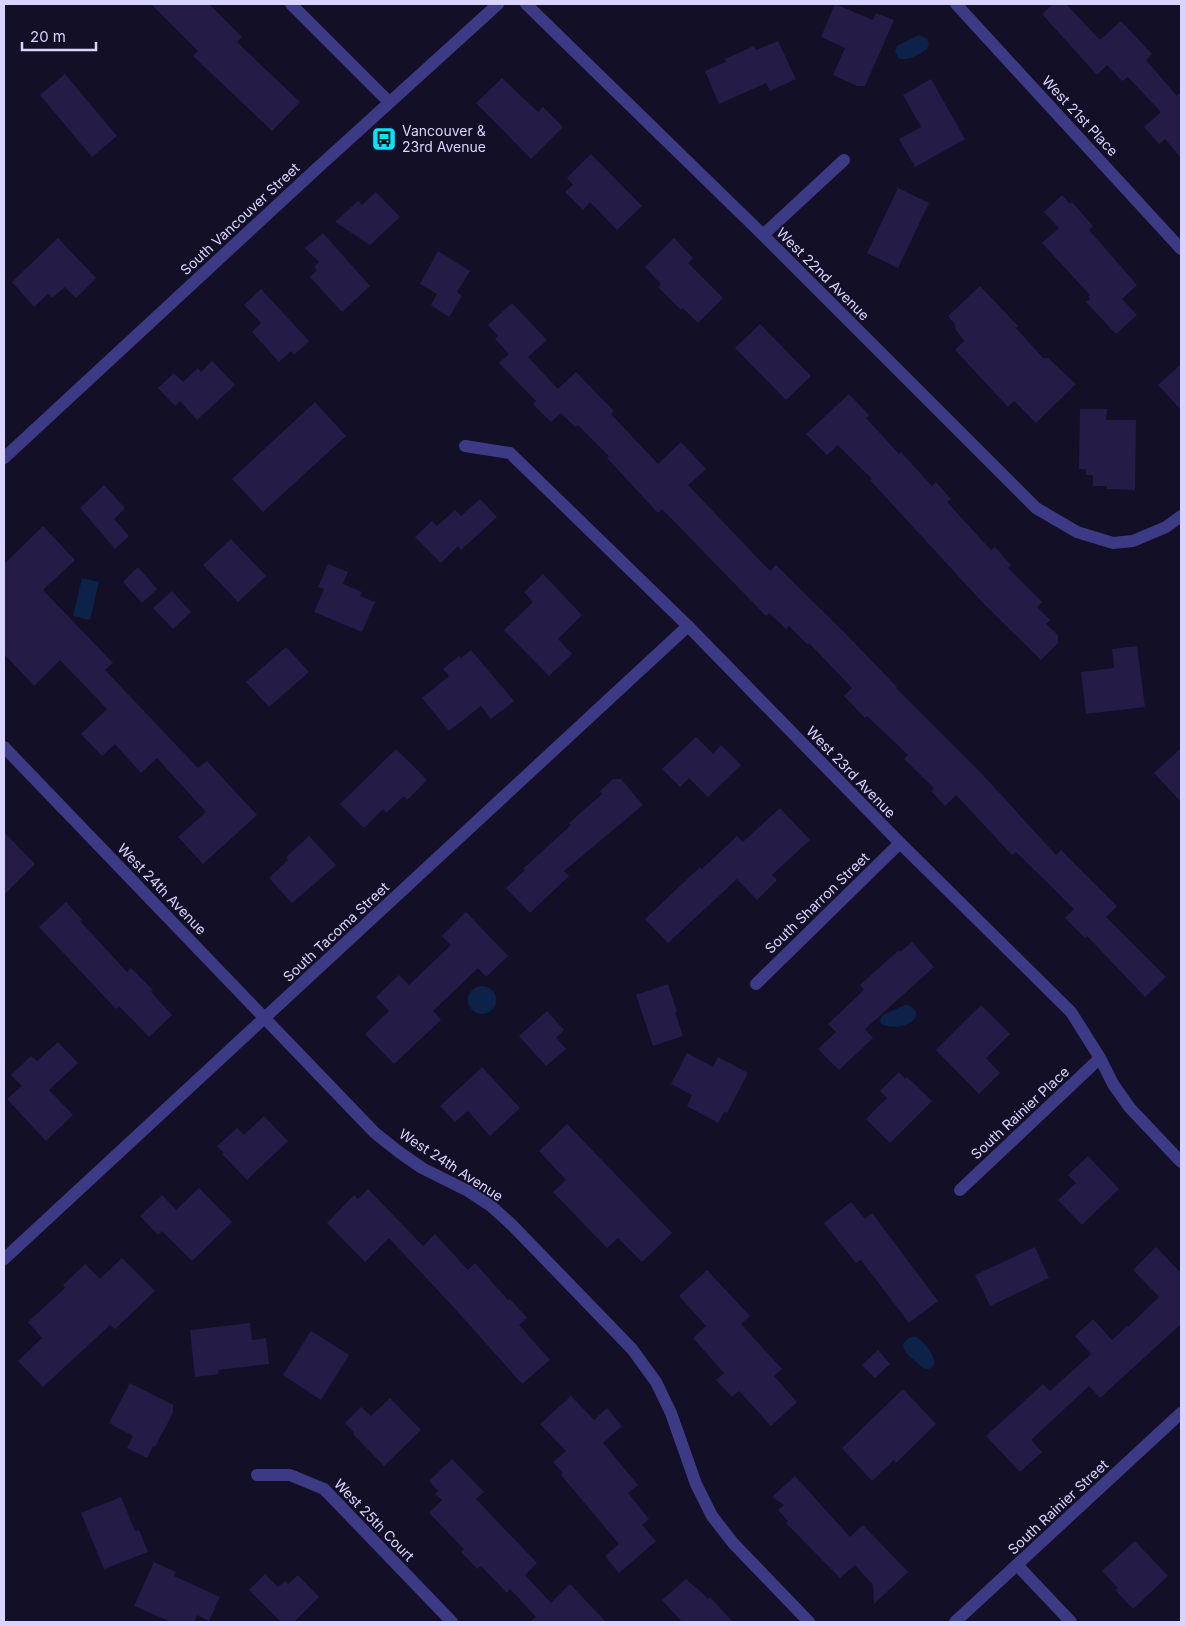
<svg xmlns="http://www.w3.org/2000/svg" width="1185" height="1626" viewBox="0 0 1185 1626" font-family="Inter,sans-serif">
  <rect width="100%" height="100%" fill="#130f26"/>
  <g fill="#0c2248">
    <path d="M919,35L927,39L929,45L927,49C919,55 906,62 898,58L895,51L897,46Z"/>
    <path d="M82,578L99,582L90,620L73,616Z"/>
    <circle cx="482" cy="1000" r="14"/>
    <path d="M905,1005C911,1005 919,1010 915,1018C910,1027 889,1029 881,1024L880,1020L883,1015Z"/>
    <path d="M911,1337C913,1337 916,1336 918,1338C924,1342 939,1360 933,1366C932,1368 929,1369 927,1369C922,1369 918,1363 914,1360C906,1353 896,1345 911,1337Z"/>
  </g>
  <g fill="#241b47">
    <path d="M151,4H209L242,37L237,42L300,102L272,131L193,56L198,51Z"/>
    <path d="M835,4L873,20L876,13L894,20L865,86H857L833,75L845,48L821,37Z"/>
    <path d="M1053,4H1066L1100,40L1121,21L1152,54L1146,60L1177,96L1181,92V158L1165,139L1159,144L1144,127L1161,112L1128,77L1122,81L1107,65L1097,75L1042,14Z"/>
    <path d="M778,41L796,79L770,91L766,83L719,104L705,71L726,62L725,59L754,46L756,50Z"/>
    <path d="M65,74L117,136L92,157L40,95Z"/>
    <path d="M502,78L538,112L543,107L563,127L531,159L476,103Z"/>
    <path d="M931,79L965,139L915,167L899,139L921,127L903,95Z"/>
    <path d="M591,154L642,206L617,230L590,202L583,210L565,192L573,185L567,178Z"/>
    <path d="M898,188L929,203L898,268L867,253Z"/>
    <path d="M376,192L400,217L370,245L335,222L358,201L362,205Z"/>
    <path d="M1062,195L1070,204L1072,202L1093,226L1089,230L1137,285L1122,299L1137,315L1116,334L1086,302L1090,299L1088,297L1090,295L1042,243L1059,228L1044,212Z"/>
    <path d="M323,233L370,286L342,312L310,277L317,270L314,267L319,262L305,248Z"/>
    <path d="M58,238L96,278L76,298L65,287L52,298L48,294L34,307L12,282Z"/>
    <path d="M674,238L693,258L688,263L723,298L698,323L683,308L681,310L658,287L661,284L645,267Z"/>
    <path d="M438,251L470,271L457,292L462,296L449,317L431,305L437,294L420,284Z"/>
    <path d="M980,286L1018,326L1016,328L1043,358H1048L1076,384L1036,423L1014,401L1008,407L955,350L964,341L956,330L955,324L948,316Z"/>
    <path d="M261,289L309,341L294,355L291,351L279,362L252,332L261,323L244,305Z"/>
    <path d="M512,303L547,340L528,357L558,389L576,372L614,411L611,414L658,464L681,442L706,469L688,485L770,571L776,565L845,633L897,687L896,688L983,775L1056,855L1061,850L1117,906L1106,917L1166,977L1145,997L1087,936L1085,938L1065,918L1074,909L1016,852L1012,855L956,795L945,806L931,791L934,788L904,759L908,755L867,716L865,718L844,696L852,688L809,643L808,645L789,626L786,629L769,613L766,616L662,509L658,513L607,458L609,456L578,425L575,427L561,413L551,422L533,404L536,401L499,363L509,354L495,339L498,336L488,325Z"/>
    <path d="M760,324L811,376L786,400L735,348Z"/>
    <path d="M212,361L235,385L197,420L180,401L175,406L158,388L174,373L183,382L198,368L201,372Z"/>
    <path d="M1181,364V410L1158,385Z"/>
    <path d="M849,394L869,415L866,418L899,454L901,452L932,486L936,482L951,499L947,502L991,550L995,547L1011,565L1008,568L1042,602L1037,607L1050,620L1046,624L1058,635V643L1041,660L982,602L870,480L872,479L838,445L827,455L806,434Z"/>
    <path d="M315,402L346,436L263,512L232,479Z"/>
    <path d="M1080,409H1107L1106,420H1136L1135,490L1107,489V486H1093V475H1086V469H1079Z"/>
    <path d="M104,485L125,508L114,519L129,536L115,549L80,508Z"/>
    <path d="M480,499L497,517L461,550L458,546L441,563L415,537L432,521L437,526L455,510L461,516Z"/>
    <path d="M43,526L75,560L43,590L113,663L105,670L198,768L207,761L257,815L203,864L178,837L206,812L157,758L141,773L115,744L102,756L81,734L107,709L60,660L34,686L4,654V564Z"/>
    <path d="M231,539L266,576L238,602L203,565Z"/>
    <path d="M328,564L348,572L343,584L362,592L360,596L375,602L362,632L314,612L324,589L318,587Z"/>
    <path d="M138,567L157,589L142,603L123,582Z"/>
    <path d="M543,574L582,615L558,639L572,654L549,676L504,630L533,602L524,592Z"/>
    <path d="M172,591L191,612L173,629L153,608Z"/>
    <path d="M1137,646L1145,707L1086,714L1081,672L1114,668L1112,649Z"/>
    <path d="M286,647L309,672L269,707L246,682Z"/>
    <path d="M471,650L514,701L491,719L481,706L449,731L422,698L449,676L443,669L459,656L461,658Z"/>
    <path d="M696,737L713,754L721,745L741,765L708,797L689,778L680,787L662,769Z"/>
    <path d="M1181,748V802L1154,773Z"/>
    <path d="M396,749L427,780L407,800L404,796L386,813L383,809L364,828L340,804Z"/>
    <path d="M613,779H621L643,805L564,871L569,876L530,913L506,888L525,870L523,869L571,825L569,823L602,794L600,791Z"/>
    <path d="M780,808L810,840L772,875L777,880L757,900L737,879L668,943L645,919L700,867L702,869L737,836L743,842Z"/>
    <path d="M4,832L35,864L4,895Z"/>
    <path d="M309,836L336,865L292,903L269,878L288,860L286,857Z"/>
    <path d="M66,902L82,920L80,921L127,972L131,968L153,990L151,992L172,1015L149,1037L119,1006L116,1009L39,927Z"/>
    <path d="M466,912L508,956L486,977L478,968L433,1011L441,1020L394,1064L365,1034L389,1011L376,997L399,975L409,985L451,945L442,936Z"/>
    <path d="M912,942L934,967L865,1029L873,1038L839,1070L818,1049L836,1032L828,1024L864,990L860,985L899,950L900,952Z"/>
    <path d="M668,984L677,1012H675L683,1036L653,1046L636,995Z"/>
    <path d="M981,1005L1010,1034L986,1058L1000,1073L979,1094L936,1050Z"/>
    <path d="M547,1011L564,1030L556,1038L566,1049L546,1066L519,1036Z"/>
    <path d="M58,1042L78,1063L49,1090L73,1115L46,1141L7,1099L22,1086L11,1075L31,1056L37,1061Z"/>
    <path d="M687,1053L713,1067L718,1057L748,1073L727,1113L724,1112L718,1123L687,1106L692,1095L671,1084Z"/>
    <path d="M482,1067L520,1108L490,1136L468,1111L455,1122L440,1106Z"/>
    <path d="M899,1072L905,1079L907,1077L932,1101L890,1143L866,1119L887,1098L880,1091Z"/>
    <path d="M264,1116L288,1141L247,1180L222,1154L224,1153L217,1146L237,1128L244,1135Z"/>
    <path d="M567,1124L672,1233L642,1262L618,1238L607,1248L553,1192L566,1180L539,1151Z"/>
    <path d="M1088,1156L1119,1189L1082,1225L1058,1200L1076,1183L1068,1175Z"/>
    <path d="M199,1188L232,1222L192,1261L162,1231L158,1235L140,1216L162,1195L176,1210Z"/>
    <path d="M368,1189L423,1246L435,1234L468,1270L475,1263L508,1300L510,1299L527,1318L519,1325L550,1360L522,1384L458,1312L389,1238L365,1262L327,1223L354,1195L358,1199Z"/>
    <path d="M851,1202L865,1219L872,1213L938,1301L909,1323L861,1260L856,1263L824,1223Z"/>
    <path d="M1035,1247L1049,1278L990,1306L975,1275Z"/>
    <path d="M1156,1247L1181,1273V1324L1100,1398L1089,1386L1031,1440L1042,1452L1020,1472L986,1436L1043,1384L1050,1391L1091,1354L1075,1336L1093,1319L1112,1340L1127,1326L1128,1327L1159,1297L1133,1270Z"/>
    <path d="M122,1258L155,1291L115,1329L110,1325L43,1387L18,1361L42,1338L28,1322L65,1288L63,1285L85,1264L100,1279Z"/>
    <path d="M707,1270L750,1316L741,1324L782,1369L774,1376L797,1402L771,1426L739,1391L732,1397L716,1380L724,1373L693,1338L706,1326L679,1296Z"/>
    <path d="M250,1323L252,1340L266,1338L269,1364L218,1370L219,1374L195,1377L190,1330Z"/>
    <path d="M311,1331L349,1355L321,1400L283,1375Z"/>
    <path d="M878,1350L890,1364L875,1378L862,1365Z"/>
    <path d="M130,1383L173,1405V1413L155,1447L153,1446L147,1458L127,1448L133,1436L109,1423Z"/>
    <path d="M903,1389L936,1424L896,1463L894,1460L872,1481L842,1448Z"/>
    <path d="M571,1396L594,1420L607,1408L622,1426L603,1443L638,1485L628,1493L649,1519L642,1525L656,1541L619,1573L605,1556L619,1544L561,1475L563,1473L553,1462L566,1451L540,1424Z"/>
    <path d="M390,1398L421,1430L384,1466L353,1434L354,1432L345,1423L361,1407L371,1416Z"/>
    <path d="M452,1459L484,1492L476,1499L537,1563L525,1575L551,1603L570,1584L606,1622H530L536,1617L510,1589L507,1593L481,1566L477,1569L461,1552L464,1549L429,1513L442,1500L435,1494L438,1491L429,1481Z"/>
    <path d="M795,1476L850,1537L863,1525L908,1572L874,1604L873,1585L855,1565L840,1578L786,1523L788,1521L778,1510L784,1505L772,1497Z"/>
    <path d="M121,1497L135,1531L139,1530L148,1552L104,1569L81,1513Z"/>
    <path d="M1135,1541L1168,1576L1133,1609L1115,1590L1118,1588L1102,1571Z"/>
    <path d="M154,1562L176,1572L174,1576L220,1597L209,1621L197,1615L194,1622H171L134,1606Z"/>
    <path d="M265,1574L278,1587L285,1581L288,1584L298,1575L319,1597L294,1622H281L249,1590Z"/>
    <path d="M686,1579L696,1588H697L708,1599L710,1597L733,1622H682L662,1600Z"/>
  </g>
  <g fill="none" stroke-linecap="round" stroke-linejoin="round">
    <g stroke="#3d3a85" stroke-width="12">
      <path d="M291,4L389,102"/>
      <path d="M526,4L763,235L1036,508L1077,532L1113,543L1133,541L1166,527L1181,516"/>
      <path d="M956,4L1181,249"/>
      <path d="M763,235L844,160"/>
      <path d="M465,446L510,453L688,626L900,843L1071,1012L1100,1058L1113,1084L1130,1108L1181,1162"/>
      <path d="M4,747L375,1133L399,1152L422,1168L468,1191L491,1206L512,1225L632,1349L656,1382L671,1413L696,1484L712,1516L733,1543L809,1622"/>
      <path d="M756,984L900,843"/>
      <path d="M960,1190L1100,1058"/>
      <path d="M4,1259L688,626"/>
      <path d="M257,1475H290L324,1489L452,1622"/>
      <path d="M1017,1565L1071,1622"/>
    </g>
    <g stroke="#3d3a85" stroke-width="12">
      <path d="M4,458L313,172L498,4"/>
      <path d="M955,1622L1181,1413"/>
    </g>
  </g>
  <defs>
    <symbol id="bus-square" viewBox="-11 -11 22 22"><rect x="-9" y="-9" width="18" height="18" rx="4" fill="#00e5ff" stroke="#130f26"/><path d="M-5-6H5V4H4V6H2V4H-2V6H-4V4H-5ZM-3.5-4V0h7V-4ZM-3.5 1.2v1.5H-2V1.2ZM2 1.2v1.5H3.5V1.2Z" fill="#111"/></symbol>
  </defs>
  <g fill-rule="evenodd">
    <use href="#bus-square" x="370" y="125" width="28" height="28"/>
  </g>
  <g text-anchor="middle" stroke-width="4" stroke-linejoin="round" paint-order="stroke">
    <g font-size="14" fill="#d9d4ff" stroke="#130f26">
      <text transform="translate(1080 116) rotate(47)" y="5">West 21st Place</text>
      <text transform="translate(240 219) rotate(-43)" y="5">South Vancouver Street</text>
      <text transform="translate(823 274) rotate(45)" y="5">West 22nd Avenue</text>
      <text transform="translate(851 772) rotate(46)" y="5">West 23rd Avenue</text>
      <text transform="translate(162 889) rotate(46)" y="5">West 24th Avenue</text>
      <text transform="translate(817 903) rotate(-44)" y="5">South Sharron Street</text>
      <text transform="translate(336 932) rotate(-43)" y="5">South Tacoma Street</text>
      <text transform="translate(1020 1113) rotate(-43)" y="5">South Rainier Place</text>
      <text transform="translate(451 1165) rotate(33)" y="5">West 24th Avenue</text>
      <text transform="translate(1058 1507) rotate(-43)" y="5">South Rainier Street</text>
      <text transform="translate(374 1520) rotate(46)" y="5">West 25th Court</text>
    </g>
    <g font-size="14" fill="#d9d4ff" stroke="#130f26" text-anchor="start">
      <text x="402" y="136">Vancouver &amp;<tspan x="402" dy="16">23rd Avenue</tspan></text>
    </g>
  </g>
  <rect width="1185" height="1626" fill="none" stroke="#d9d4ff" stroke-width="10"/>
  <path d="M22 42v8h74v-8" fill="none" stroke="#d9d4ff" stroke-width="2.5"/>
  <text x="30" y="42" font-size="15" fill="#d9d4ff" stroke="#130f26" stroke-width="4" paint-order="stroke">20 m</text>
</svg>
